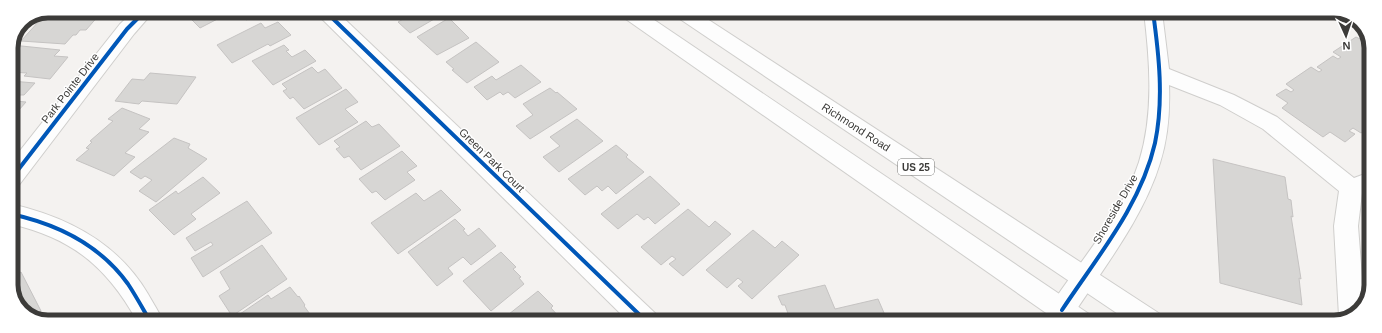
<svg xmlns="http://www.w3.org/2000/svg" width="1382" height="333" viewBox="0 0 1382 333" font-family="Arial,sans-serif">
  <rect width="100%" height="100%" fill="#f4f2f0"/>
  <g fill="#d7d6d4" stroke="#c5c3c2">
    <path d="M48,11H55L100,14L86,30H80L76,35H73L65,44L21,41Z"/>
    <path d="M187,11H233L200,28L184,12Z"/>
    <path d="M237,11H262L246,20Z"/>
    <path d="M412,11H448L410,33L398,22L414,13Z"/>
    <path d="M449,18L469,38L437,55L417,37Z"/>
    <path d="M278,22L291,35L270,46L268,44L232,63L217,45L261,23L265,28Z"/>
    <path d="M1366,33L1371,43V126L1361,133L1353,128L1349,131L1355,134L1345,142L1330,132L1323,137L1282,108L1288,103L1276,95L1286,89L1291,92L1294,90L1286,84L1311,67L1319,72L1322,70L1317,67L1333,56L1338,59L1341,57L1333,52L1356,37L1364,41L1367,39L1362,36Z"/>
    <path d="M476,42L499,62L467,83L452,70L454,69L446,62Z"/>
    <path d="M12,45L60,50L54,56L68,57L50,79L24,76L27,73L11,72Z"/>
    <path d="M284,45L289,50L286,51L292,57L305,50L316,61L273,85L252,61Z"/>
    <path d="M521,65L541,82L515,98L508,92L503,95L500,92L487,100L474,87L492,76L496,80Z"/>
    <path d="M312,67L318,73L325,69L342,88L304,109L293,97L290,99L283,91L287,89L282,84Z"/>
    <path d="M150,73L196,77L177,104L142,101L139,104L115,101L132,79L144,80Z"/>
    <path d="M11,81L35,83L24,95H20L15,101L26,102L11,119Z"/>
    <path d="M550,88L556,93L557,92L577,109L530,139L516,126L533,115L523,104Z"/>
    <path d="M346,89L358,102L345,109L358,122L319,145L296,118Z"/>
    <path d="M122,108L150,119L139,129L149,132L125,153L135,157L114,176L76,160L89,149L86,148L92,142L90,141L113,121L108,119Z"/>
    <path d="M577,119L603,141L559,172L543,157L560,146L550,137Z"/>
    <path d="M366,121L372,127L379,124L400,146L361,170L349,156L344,158L336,149L340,147L334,141Z"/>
    <path d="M174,138L190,144L188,148L207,159L156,202L139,191L152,180L145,176L141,179L130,172Z"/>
    <path d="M616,145L628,155L626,157L644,172L616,194L608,186L602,191L597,186L585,195L568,179Z"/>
    <path d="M402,151L417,166L407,172L415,180L385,200L376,191L372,193L359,179Z"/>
    <path d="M1213,159L1285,177L1288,199L1291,200L1293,217L1291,216L1301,279L1299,278L1302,305L1220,283Z"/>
    <path d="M650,176L680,204L655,224L648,217L644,220L637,214L618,229L601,214Z"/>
    <path d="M203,177L220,193L191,214L196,219L174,235L149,210L176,191L178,194Z"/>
    <path d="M441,190L461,210L398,254L371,223L416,193L424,201Z"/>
    <path d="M247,201L272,233L203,277L191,258L213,245L211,242L195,251L186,238Z"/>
    <path d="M688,209L709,227L715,221L731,234L683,276L669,264L676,259L672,256L661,265L641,247Z"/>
    <path d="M455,219L465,229L463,230L468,236L479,228L496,246L471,265L463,257L448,268L453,274L437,286L408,252Z"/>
    <path d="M753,230L775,248L782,241L799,255L752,299L738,286L743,282L738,278L727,288L706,270Z"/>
    <path d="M262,245L287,279L232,316L219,296L230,289L220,272Z"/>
    <path d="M501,252L516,267L513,269L521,277L519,278L524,284L491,311L463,281Z"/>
    <path d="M21,272L41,311L32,316L20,310L11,290V278Z"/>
    <path d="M825,285L835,309L878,299L888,322H791L785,305H782L778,296Z"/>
    <path d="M290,287L298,297L299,296L305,305L304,306L315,321H245L240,314L268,295L271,299Z"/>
    <path d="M538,291L553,306L551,308L561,319L557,322H499Z"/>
  </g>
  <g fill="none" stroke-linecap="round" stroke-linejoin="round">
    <defs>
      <g id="minor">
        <path d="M134,11H154L134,34L19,185L11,188V162L120,24Z"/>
        <path d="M316,11H336L656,314L660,322H629L318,15Z"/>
        <path d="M1144,12H1162L1169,69L1234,95L1277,117L1354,178L1370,172V190L1362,193L1358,226L1364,303L1357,314L1341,320L1339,316L1334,226L1339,191L1263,129L1220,105L1169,85C1170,111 1168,138 1160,163C1143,219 1102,270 1071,318L1062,321L1053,318L1049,310L1053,302C1082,259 1123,212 1139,162C1154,114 1150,62 1144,12Z"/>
        <path d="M11,204C68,217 118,243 148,294C153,303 159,312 163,321H137C107,267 72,238 11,224Z"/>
      </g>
      <g id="highway">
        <path d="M618,11H641L1089,314L1093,322H1059L620,15Z"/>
        <path d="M672,11H695L1160,314L1164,322H1130L674,15Z"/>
      </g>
    </defs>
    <use href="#minor" stroke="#cfcecc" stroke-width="2"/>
    <use href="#highway" stroke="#cfcecc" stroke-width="2"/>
    <use href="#minor" fill="#fdfdfd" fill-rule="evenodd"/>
    <use href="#highway" fill="#fdfdfd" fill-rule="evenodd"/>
    <defs>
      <g id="cycleway">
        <path d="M325,11L647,322"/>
        <path d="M11,179L127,29L145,11"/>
        <path d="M11,214C57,224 100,245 128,284C136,296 143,309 150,321"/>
        <path d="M1062,310C1097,257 1141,205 1155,143C1164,100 1159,55 1153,12"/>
      </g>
    </defs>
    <use href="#cycleway" stroke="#fff" stroke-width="6"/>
    <use href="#cycleway" stroke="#0057b8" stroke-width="4"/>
  </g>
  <g text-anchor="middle" stroke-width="3" stroke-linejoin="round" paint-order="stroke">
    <rect fill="#fff" stroke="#767674" stroke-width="1" x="898" y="159" width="36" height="16" rx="3"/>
    <g font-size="10" font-weight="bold" fill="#3c3b39">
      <text x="916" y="171">US 25</text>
    </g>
    <g font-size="11" fill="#3c3b39" stroke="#fff">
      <text transform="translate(70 88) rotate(-52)" y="4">Park Pointe Drive</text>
      <text transform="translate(856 127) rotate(33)" y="4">Richmond Road</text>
      <text transform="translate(492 160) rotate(44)" y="4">Green Park Court</text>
      <text transform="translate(1115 209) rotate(-60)" y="4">Shoreside Drive</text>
    </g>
  </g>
  <path d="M0 0H1382V333H0ZM48 18H1334A30 30 0 0 1 1364 48V285A30 30 0 0 1 1334 315H48A30 30 0 0 1 18 285V48A30 30 0 0 1 48 18Z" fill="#fff" fill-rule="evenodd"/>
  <path fill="none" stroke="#3c3b39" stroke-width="5" d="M48 18H1334A30 30 0 0 1 1364 48V285A30 30 0 0 1 1334 315H48A30 30 0 0 1 18 285V48A30 30 0 0 1 48 18Z"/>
  <g transform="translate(1346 36) rotate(177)" stroke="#ffffff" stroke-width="3" paint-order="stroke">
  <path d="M0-3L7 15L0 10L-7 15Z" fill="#3c3b39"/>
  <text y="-6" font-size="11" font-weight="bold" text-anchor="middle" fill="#3c3b39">N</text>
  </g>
</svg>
